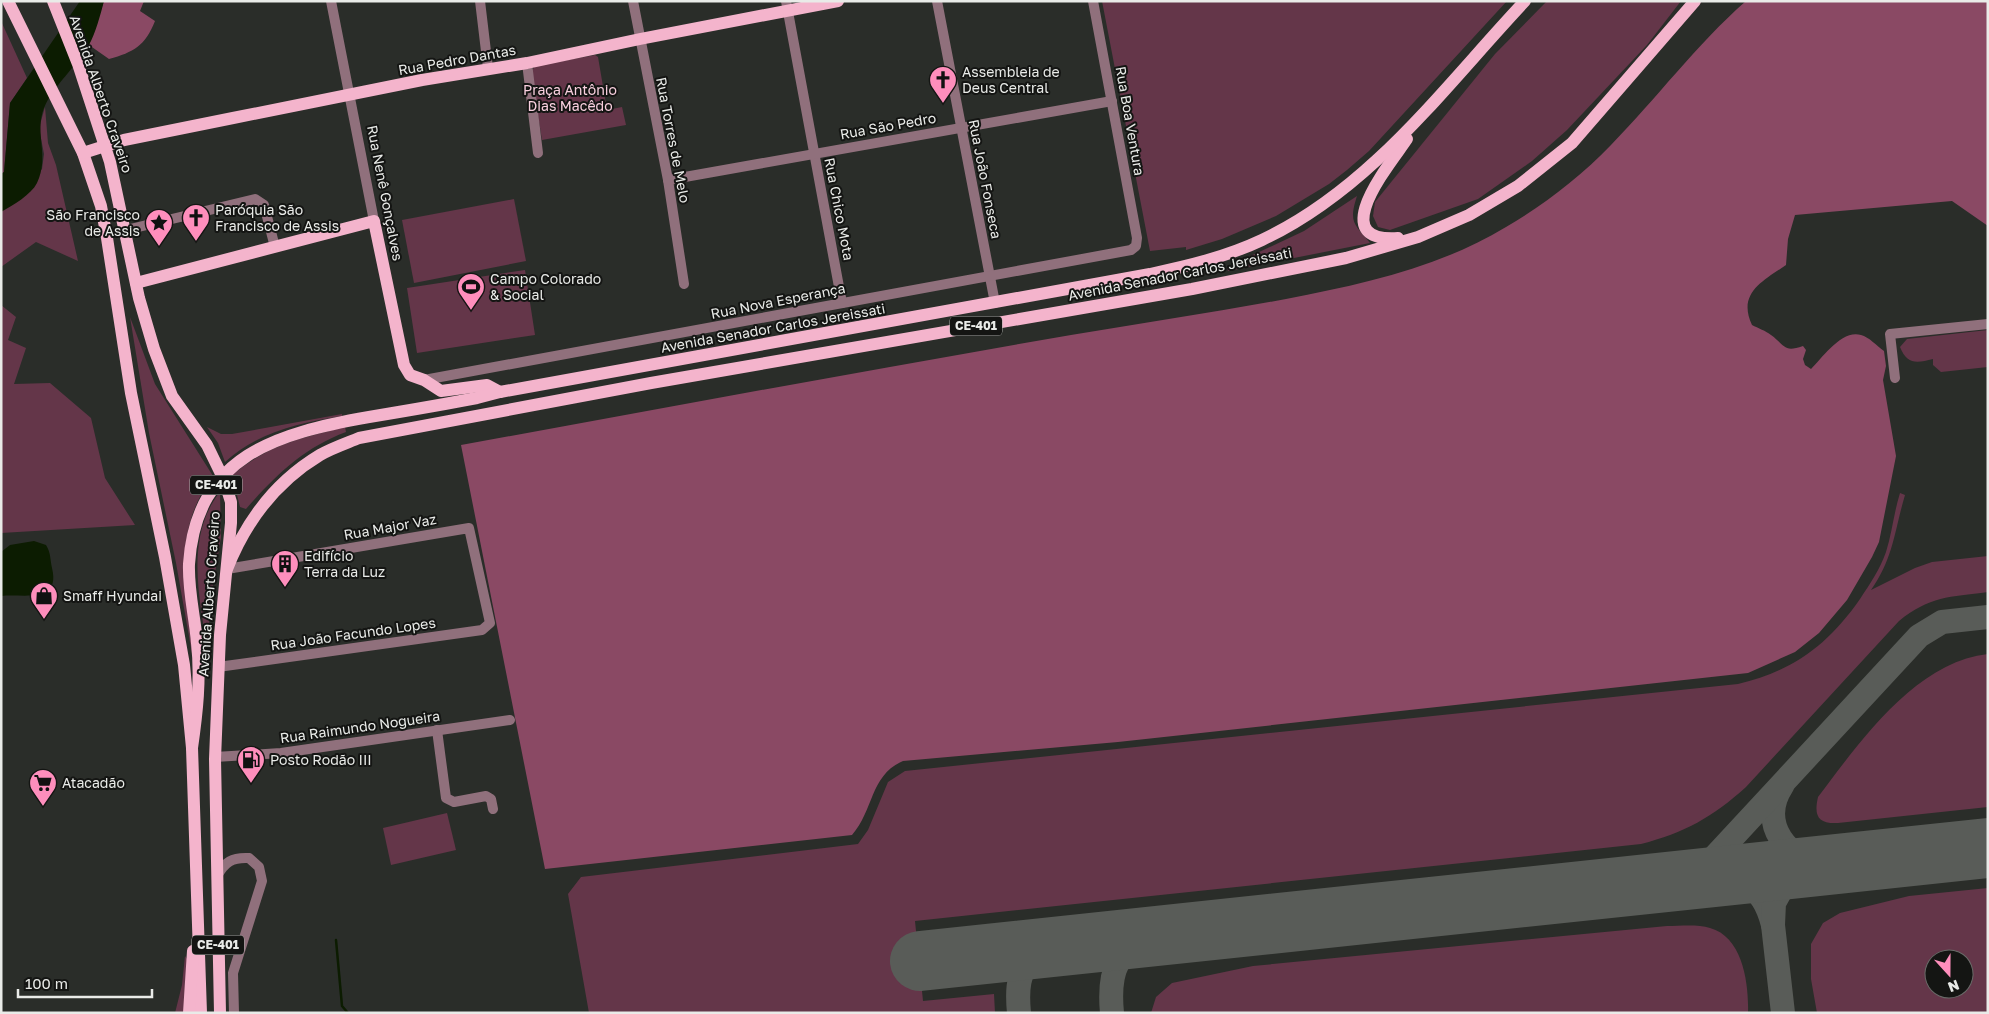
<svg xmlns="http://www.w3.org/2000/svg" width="1989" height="1014" viewBox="0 0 1989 1014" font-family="'Golos Text',sans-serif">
  <rect width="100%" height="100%" fill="#2a2d29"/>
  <g fill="#643649" fill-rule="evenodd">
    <path d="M1102,1H1507L1369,151L1347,170L1329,184L1276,216L1222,239L1186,250V247L1150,251Z"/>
    <path d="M1547,1H1681L1647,45L1567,130L1532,161L1478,199L1390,230L1378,227L1373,216L1375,202L1495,54Z"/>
    <path d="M1,21L27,78L10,103L4,172L1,174Z"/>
    <path d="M595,55L598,57L607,110L622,107L626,125L542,140L531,72L535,66Z"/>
    <path d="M45,107L48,143L56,165L78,261L36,242L1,267V212L42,169L44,154L39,128Z"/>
    <path d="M1357,196C1348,224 1355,224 1370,243L1228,271L1227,267L1304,231Z"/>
    <path d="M514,199L526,261L414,283L402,220Z"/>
    <path d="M525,270L535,335L417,353L407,288Z"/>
    <path d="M1,305L16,317L8,340L26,348L14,384L50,383L91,418L105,478L135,525L1,533Z"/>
    <path d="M130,317L155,384L213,476C170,533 187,593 193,659L176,563L149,433Z"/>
    <path d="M1988,330V367L1941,372L1933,365V359C1917,363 1907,365 1900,347L1907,339Z"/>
    <path d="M342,414V416C299,423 258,432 225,462L218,443L207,427L221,434H232Z"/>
    <path d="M345,427L346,432C303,448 275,476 246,509L240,507L234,483L228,479C266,445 298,439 345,427Z"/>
    <path d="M220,492L221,537L210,603L208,653C200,601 184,537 220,492Z"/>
    <path d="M1900,493L1905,495C1894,532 1894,557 1871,590L1915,568L1932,562L1988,556V592C1949,597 1930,596 1899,621L1746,787C1713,817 1684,833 1641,844L915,921L923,1001L994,994L995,1013H589L568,894L581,877L858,844L868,830L888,782L905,771L1738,684C1793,671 1828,645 1860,599C1870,584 1880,569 1886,552C1892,533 1894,512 1900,493Z"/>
    <path d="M1988,654V807L1838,823C1817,824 1814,815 1818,797C1859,743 1915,662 1988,654Z"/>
    <path d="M447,813L456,850L391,865L383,828Z"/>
    <path d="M1988,888V1013H1817L1811,979V944L1823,923L1840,913L1909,896ZM1934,959H1964V989H1934Z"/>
    <path d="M1667,926C1680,926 1698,924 1710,928C1743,937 1749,984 1748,1013H1151L1156,997L1172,983L1253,966Z"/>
    <path d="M185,956L187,959L184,1013H175L182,985Z"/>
  </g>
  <g fill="#8a4964">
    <path d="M104,1H144L140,11L155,21C145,46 134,52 109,59L89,45Z"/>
    <path d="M1746,1H1988V226L1952,201L1795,215L1788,239L1786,265C1763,281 1737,293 1752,325C1758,328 1766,331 1771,335C1785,345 1783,353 1803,346L1806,350L1803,359L1805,365L1811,369C1822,358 1842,329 1861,335C1869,337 1877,346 1884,351L1886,366L1883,380L1896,456L1879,542L1872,557L1847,600L1819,633L1795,652L1748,673L1118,742L903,761C870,775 874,810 852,835L545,869L461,445C664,408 867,370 1071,335C1143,323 1215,312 1286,299C1363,284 1438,268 1506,227C1544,205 1580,177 1611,145C1657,98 1696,45 1746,1Z"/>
  </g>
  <g fill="#0c1c01">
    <path d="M80,1H104C100,16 96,32 89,45C77,66 53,86 44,108C34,134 50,156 37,183C31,195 13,205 1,212V174L4,172L10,103Z"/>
    <path d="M34,541L46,545C51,553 50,559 52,568C61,605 22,593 1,596V552L10,545Z"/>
  </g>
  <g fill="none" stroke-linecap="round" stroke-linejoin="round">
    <path stroke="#0c1c01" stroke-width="2.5" d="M336,940L342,1006L348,1013"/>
    <g stroke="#595c58" stroke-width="24">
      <path d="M1782,786C1758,823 1787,862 1827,864"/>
      <path d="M1679,881L1691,877L1706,866L1919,636L1942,622L1988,617"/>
      <path d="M1687,881C1731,878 1760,873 1773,925"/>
      <path d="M1019,1013C1015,971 1023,958 1064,946"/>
      <path d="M1112,1013C1108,971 1116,947 1159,936"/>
      <path d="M1783,1013L1773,925L1774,903L1784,885L1798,873L1832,865"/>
    </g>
    <path stroke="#595c58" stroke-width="60" d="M920,961L1988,848"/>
    <g stroke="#90707c" stroke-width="10">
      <path d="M331,1L374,221"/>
      <path d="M480,1L488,68"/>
      <path d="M633,1L668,180L684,284"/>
      <path d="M786,1L842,303"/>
      <path d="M937,1L995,303"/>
      <path d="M527,63L538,153"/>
      <path d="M668,180L1112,101"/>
      <path d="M126,230L255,199L264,205L275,247"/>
      <path d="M1895,378L1890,334L1988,324"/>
      <path d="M424,380L1131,250L1136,246L1137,238L1093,1"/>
      <path d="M218,667L482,630L490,623L469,528L227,569"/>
      <path d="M437,730L446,798L454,802L486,796L491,799L493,809"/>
      <path d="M215,757L281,753L510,720"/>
      <path d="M217,876C225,862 232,857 249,858L259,867L262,881L233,973L234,1013"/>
    </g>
    <g stroke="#f4b4cc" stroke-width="12">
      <path d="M8,1L83,153L101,206L107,238L131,393L165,557L184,665L192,748L201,1013"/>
      <path d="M53,1L78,64L110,162L139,298L154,349L172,396L207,445L224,480L231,502V523L220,635L215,759L220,1013"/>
      <path d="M83,153L124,140L233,118L422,80L527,63L640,39L838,1"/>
      <path d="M1398,238C1323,243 1391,163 1407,139"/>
      <path d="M136,283L374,221L404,365L410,375L424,380L441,391L487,385L500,392"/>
      <path d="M227,569C246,521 275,482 320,455C332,448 347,443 359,438L651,383L1192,289L1346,258L1418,237L1469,215L1518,186L1572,143L1695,1"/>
      <path d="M192,748C197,713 201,678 197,643C195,617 188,591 189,564C196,455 278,433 369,417C405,411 441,405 477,398L500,392L1150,274C1188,266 1226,257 1262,240C1372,188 1444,87 1525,1"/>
      <path d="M189,1013L193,951"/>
    </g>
  </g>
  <defs>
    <symbol id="church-pin" viewBox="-11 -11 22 30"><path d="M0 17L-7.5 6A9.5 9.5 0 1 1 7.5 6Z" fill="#fe8ebc" stroke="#141513"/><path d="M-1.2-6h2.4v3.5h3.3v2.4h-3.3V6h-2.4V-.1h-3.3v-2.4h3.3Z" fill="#111"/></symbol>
    <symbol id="sight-pin" viewBox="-11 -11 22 30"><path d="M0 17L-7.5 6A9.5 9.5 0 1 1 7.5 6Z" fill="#fe8ebc" stroke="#141513"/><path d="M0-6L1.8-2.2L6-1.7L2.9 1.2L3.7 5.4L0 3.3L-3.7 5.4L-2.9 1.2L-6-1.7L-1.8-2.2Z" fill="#111"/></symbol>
    <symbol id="stadium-pin" viewBox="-11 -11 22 30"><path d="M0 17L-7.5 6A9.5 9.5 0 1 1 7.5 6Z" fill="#fe8ebc" stroke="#141513"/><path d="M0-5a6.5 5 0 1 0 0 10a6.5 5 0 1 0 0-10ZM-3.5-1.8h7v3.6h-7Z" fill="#111"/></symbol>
    <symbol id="building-pin" viewBox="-11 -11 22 30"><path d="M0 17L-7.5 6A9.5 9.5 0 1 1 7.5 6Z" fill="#fe8ebc" stroke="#141513"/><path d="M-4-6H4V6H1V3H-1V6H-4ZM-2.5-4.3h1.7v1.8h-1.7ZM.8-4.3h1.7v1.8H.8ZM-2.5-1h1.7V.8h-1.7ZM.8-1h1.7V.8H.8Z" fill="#111"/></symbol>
    <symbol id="shop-pin" viewBox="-11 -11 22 30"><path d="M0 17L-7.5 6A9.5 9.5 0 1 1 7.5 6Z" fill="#fe8ebc" stroke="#141513"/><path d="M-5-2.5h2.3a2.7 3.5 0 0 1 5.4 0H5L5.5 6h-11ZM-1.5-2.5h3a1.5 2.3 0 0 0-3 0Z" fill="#111"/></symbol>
    <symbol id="fuel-pin" viewBox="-11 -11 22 30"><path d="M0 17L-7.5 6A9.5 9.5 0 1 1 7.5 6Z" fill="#fe8ebc" stroke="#141513"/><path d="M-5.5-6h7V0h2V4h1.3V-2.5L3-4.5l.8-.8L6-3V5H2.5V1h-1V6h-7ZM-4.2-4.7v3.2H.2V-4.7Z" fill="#111"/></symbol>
    <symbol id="supermarket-pin" viewBox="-11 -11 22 30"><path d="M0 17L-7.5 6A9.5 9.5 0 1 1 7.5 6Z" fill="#fe8ebc" stroke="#141513"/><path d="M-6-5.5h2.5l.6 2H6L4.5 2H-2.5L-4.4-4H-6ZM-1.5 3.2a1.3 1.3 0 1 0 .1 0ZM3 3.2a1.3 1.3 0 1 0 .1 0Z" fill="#111"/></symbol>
  </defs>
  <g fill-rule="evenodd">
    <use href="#church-pin" x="927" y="64" width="32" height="43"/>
    <use href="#church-pin" x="180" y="202" width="32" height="43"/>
    <use href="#sight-pin" x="143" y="207" width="32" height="43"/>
    <use href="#stadium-pin" x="455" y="271" width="32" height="43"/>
    <use href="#building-pin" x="269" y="548" width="32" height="43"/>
    <use href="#shop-pin" x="28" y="580" width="32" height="43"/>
    <use href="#fuel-pin" x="235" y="744" width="32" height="43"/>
    <use href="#supermarket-pin" x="27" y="767" width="32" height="43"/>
  </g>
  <g text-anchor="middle" stroke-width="4" stroke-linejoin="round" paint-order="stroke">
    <g fill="#141513" stroke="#a9aba8" stroke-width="1">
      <rect x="950" y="316.5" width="52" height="19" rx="4"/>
      <rect x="190" y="475.5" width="52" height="19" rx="4"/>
      <rect x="192" y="935.5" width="52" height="19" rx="4"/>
    </g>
    <g font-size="12" font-weight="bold" fill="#e9ebe8">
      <text x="976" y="330">CE-401</text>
      <text x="216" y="489">CE-401</text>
      <text x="218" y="949">CE-401</text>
    </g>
    <g font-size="14" fill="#e9ebe8" stroke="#141513">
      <text transform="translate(457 60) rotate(-10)" y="5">Rua Pedro Dantas</text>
      <text transform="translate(101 94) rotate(71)" y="5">Avenida Alberto Craveiro</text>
      <text transform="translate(1130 121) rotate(80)" y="5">Rua Boa Ventura</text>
      <text transform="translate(888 126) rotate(-10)" y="5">Rua São Pedro</text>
      <text transform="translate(673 140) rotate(79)" y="5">Rua Torres de Melo</text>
      <text transform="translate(985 179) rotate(79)" y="5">Rua João Fonseca</text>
      <text transform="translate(385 193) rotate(79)" y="5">Rua Nenê Gonçalves</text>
      <text transform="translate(839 209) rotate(79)" y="5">Rua Chico Mota</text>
      <text transform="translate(1180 274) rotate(-11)" y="5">Avenida Senador Carlos Jereissati</text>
      <text transform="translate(778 301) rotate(-11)" y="5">Rua Nova Esperança</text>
      <text transform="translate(773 328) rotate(-10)" y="5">Avenida Senador Carlos Jereissati</text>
      <text transform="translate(390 527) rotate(-10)" y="5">Rua Major Vaz</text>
      <text transform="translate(209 594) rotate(-86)" y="5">Avenida Alberto Craveiro</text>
      <text transform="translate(353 634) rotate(-8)" y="5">Rua João Facundo Lopes</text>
      <text transform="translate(360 727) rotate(-8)" y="5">Rua Raimundo Nogueira</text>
    </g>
    <g font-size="14" fill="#e9ebe8" stroke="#141513" text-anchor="start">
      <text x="962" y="77">Assembleia de<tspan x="962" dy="16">Deus Central</tspan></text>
      <text x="215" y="215">Paróquia São<tspan x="215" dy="16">Francisco de Assis</tspan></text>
      <text x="140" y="220" text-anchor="end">São Francisco<tspan x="140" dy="16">de Assis</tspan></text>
      <text x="490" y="284">Campo Colorado<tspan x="490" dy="16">&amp; Social</tspan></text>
      <text x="304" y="561">Edifício<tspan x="304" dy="16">Terra da Luz</tspan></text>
      <text x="63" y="601">Smaff Hyundai</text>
      <text x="270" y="765">Posto Rodão III</text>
      <text x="62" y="788">Atacadão</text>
    </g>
    <g font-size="14" fill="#f9d0df" stroke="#141513">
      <text x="570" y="95">Praça Antônio<tspan x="570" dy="16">Dias Macêdo</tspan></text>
    </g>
  </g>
  <rect width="1989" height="1014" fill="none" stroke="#e9ebe8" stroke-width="5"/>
  <g transform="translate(1949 974) rotate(159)"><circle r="24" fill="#141513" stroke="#696b68"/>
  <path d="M0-4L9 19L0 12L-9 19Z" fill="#fe8ebc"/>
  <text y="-8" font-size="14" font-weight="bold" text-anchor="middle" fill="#e9ebe8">N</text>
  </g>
  <path d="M18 989v8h134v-8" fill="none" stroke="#e9ebe8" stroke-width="2.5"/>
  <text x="25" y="989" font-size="15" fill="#e9ebe8" stroke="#141513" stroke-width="4" paint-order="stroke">100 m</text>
</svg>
